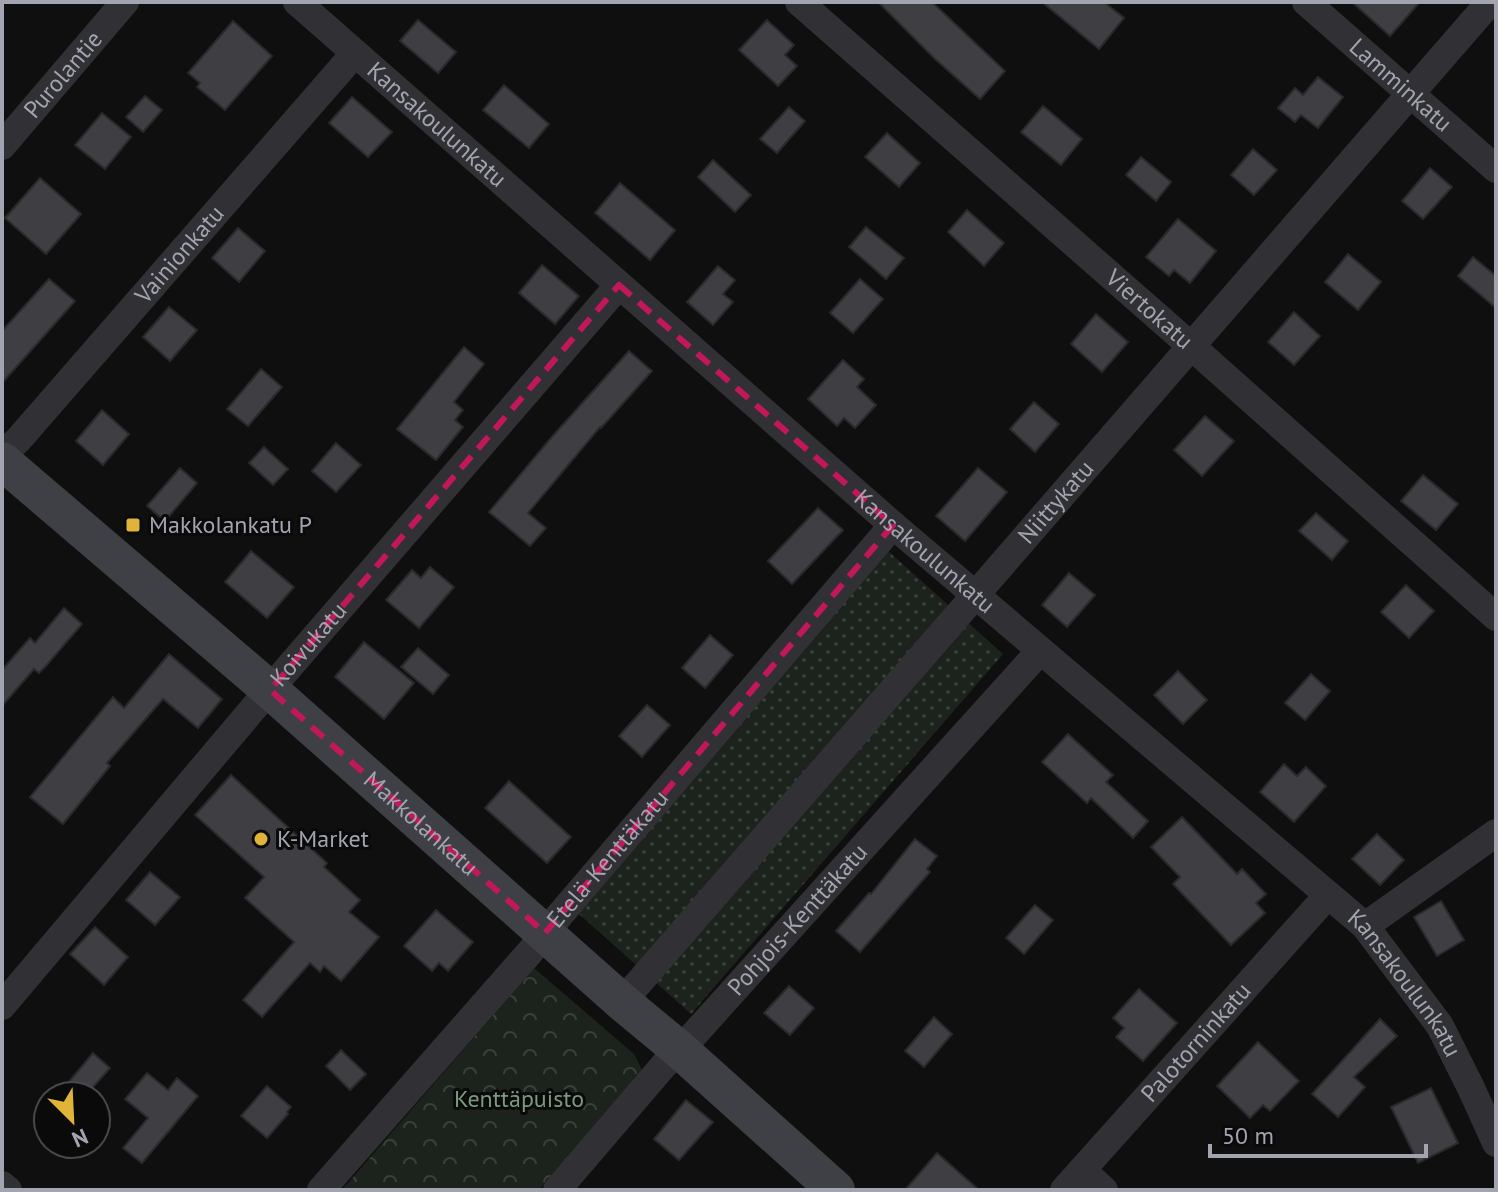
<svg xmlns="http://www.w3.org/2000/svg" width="1498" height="1192" viewBox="0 0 1498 1192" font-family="'PT Sans',sans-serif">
  <defs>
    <pattern id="grass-dots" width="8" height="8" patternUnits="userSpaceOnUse" patternTransform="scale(2)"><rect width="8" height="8" fill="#1c231d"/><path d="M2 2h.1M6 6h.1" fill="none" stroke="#3a403b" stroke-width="1.8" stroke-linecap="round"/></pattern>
    <pattern id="park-crowns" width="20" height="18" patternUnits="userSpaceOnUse" patternTransform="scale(2)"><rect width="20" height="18" fill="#1c231d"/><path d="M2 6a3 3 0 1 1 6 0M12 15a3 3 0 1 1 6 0" fill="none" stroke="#3a403b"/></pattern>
  </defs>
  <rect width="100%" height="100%" fill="#0f0f10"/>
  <path fill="url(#grass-dots)" d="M888,551L1003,654L691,1014L579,914Z"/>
  <path fill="url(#park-crowns)" d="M534,968L634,1054L642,1070L539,1190H342Z"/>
  <g fill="#3f3f43" stroke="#2a292c" stroke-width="2">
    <path d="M878,2H932L1005,71L980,99L935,59Z"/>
    <path d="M1042,2H1104L1124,18L1099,49Z"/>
    <path d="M1352,2H1420L1390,36Z"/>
    <path d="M418,20L456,52L438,73L400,41Z"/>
    <path d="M767,20L794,45L785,55L797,66L778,86L739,50Z"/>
    <path d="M233,21L272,56L225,110L197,87L200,83L188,73Z"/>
    <path d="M1318,77L1343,97L1318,128L1301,115L1295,122L1278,108L1295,88L1303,95Z"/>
    <path d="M504,85L549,124L529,148L483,110Z"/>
    <path d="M145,96L162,110L143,132L126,117Z"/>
    <path d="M352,97L392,132L368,157L329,123Z"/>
    <path d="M1043,106L1082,139L1061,165L1021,132Z"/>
    <path d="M789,107L805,121L777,153L760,139Z"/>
    <path d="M102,113L131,137L105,169L75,145Z"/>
    <path d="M887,133L920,163L899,187L865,157Z"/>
    <path d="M1253,149L1277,170L1254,195L1231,175Z"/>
    <path d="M1141,157L1171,182L1156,201L1126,175Z"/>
    <path d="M713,160L751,195L735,212L698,177Z"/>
    <path d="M1430,168L1452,187L1423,219L1402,201Z"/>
    <path d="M40,178L81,214L46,254L5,218Z"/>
    <path d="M620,183L675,230L650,260L595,213Z"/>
    <path d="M967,210L1004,243L984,266L948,232Z"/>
    <path d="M1178,219L1216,251L1190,283L1174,270L1169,276L1146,257Z"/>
    <path d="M866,227L904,258L886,279L849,247Z"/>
    <path d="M238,228L265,251L239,282L212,258Z"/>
    <path d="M1348,254L1381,282L1358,310L1325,282Z"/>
    <path d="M1473,257L1496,276V308L1458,276Z"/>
    <path d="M542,265L579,296L555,324L519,293Z"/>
    <path d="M718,266L735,280L723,294L733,302L713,325L687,302Z"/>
    <path d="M49,279L75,301L2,383V331Z"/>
    <path d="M860,279L883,299L853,333L830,313Z"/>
    <path d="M169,307L197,330L170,361L143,337Z"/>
    <path d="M1294,312L1320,336L1294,365L1268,342Z"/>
    <path d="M1096,314L1128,342L1102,372L1071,344Z"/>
    <path d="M464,347L484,364L454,402L463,410L455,420L463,427L436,460L397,429Z"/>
    <path d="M629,351L652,371L601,428L600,427L528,513L546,528L530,546L489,512L550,439Z"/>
    <path d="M843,360L864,379L857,387L876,405L855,428L844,418L837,426L808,399Z"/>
    <path d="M261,369L282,387L248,426L227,409Z"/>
    <path d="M1034,402L1059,424L1035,452L1010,429Z"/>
    <path d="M102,410L129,434L103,465L76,441Z"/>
    <path d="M1205,416L1234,441L1202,476L1174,450Z"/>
    <path d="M336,443L361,465L336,492L312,471Z"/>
    <path d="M264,447L288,469L273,485L249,463Z"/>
    <path d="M180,468L197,483L165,521L147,506Z"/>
    <path d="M978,468L1007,492L965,541L936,516Z"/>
    <path d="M1423,475L1458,504L1436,530L1401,501Z"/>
    <path d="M818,508L843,530L792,584L768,561Z"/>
    <path d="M1316,513L1348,541L1332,560L1299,531Z"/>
    <path d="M251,551L294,587L267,618L225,582Z"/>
    <path d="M430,567L454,587L419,628L386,600L412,570L421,578Z"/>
    <path d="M1069,573L1095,595L1067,627L1042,605Z"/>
    <path d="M1406,585L1434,611L1409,638L1381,612Z"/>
    <path d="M64,608L82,624L45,667L39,673L34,669L2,706V670L30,638L35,643Z"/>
    <path d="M710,635L733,655L705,688L682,668Z"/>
    <path d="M364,642L414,683L384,719L335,677Z"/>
    <path d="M418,648L449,675L433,694L401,667Z"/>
    <path d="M169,654L222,699L198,728L163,699L107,763L110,766L63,824L30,797L113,697L124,708Z"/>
    <path d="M1178,671L1207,700L1183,724L1154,695Z"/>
    <path d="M1311,674L1330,691L1305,720L1285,703Z"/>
    <path d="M647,705L670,725L642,757L619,736Z"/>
    <path d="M1068,734L1113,775L1106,782L1148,821L1133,838L1091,798L1087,803L1042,762Z"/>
    <path d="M1284,764L1297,776L1306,767L1326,786L1294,822L1260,792Z"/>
    <path d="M231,775L327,863L324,867L360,900L349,912L379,937L341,981L324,966L320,972L310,963L262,1017L243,1000L294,942L245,898L264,877L195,815Z"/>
    <path d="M509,781L571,837L547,863L485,808Z"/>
    <path d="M1182,817L1237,874L1242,869L1266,894L1256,903L1265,913L1231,945L1173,884L1180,877L1151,847Z"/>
    <path d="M1377,834L1404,860L1380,885L1352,859Z"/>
    <path d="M915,839L937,856L927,869L930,872L860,952L836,931L869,893L871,894Z"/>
    <path d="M150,872L180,897L155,925L126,900Z"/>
    <path d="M1441,901L1464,940L1437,956L1414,917Z"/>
    <path d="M1035,905L1053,920L1024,954L1006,938Z"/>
    <path d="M436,910L473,942L448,971L439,963L432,971L404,946Z"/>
    <path d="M95,927L128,957L104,985L70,954Z"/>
    <path d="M789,986L814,1008L790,1035L764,1013Z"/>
    <path d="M1139,989L1177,1023L1143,1061L1116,1037L1124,1028L1113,1018Z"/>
    <path d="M934,1017L952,1034L924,1067L905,1051Z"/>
    <path d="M1380,1019L1397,1036L1354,1077L1365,1087L1338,1117L1312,1094Z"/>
    <path d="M1258,1042L1299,1081L1270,1111L1263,1105L1250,1118L1217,1086Z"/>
    <path d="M341,1050L366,1074L350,1090L326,1066Z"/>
    <path d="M93,1053L110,1068L85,1096H57Z"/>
    <path d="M147,1073L168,1090L177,1078L198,1096L142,1163L123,1148L148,1118L125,1099Z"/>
    <path d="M267,1086L291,1107L287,1112L288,1114L267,1138L241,1116Z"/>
    <path d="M1431,1088L1458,1143L1418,1163L1391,1107Z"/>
    <path d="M686,1100L713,1122L679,1160L654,1139Z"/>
    <path d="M937,1153L979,1190H905Z"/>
  </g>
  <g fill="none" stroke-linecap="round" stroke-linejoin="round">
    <g stroke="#313135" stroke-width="28">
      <path id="s1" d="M297,2L893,525L1365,926L1440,1026L1471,1088L1496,1143"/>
      <path id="s2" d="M799,2L1191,346L1496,617"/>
      <path id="s3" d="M1306,2L1496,169"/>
      <path id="s4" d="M2,146L125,2"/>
      <path id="s5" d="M2,455L19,439L355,53"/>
      <path d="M1365,926L1496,833"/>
      <path id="s6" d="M622,1002L1490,2"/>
      <path id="s7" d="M2,1006L252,710L619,285"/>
      <path d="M1082,1170L1104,1190"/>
      <path d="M2,1185L8,1190"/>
      <path id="s8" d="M321,1190L530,952L559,916L893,525"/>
      <path id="s9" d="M557,1190L664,1065L680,1050L1040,651"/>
      <path id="s10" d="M1064,1190L1328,895"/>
    </g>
    <path stroke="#3f4045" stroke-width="38" id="s11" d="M2,461L270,690L622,1002L680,1050L836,1190"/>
  </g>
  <path fill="none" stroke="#c2185b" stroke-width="6" stroke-dasharray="16 10" stroke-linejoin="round" d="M619,285L893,525L545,933L270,690Z"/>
  <g fill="#dfb439" stroke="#0a0a0b" stroke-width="3">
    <rect x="125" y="517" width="16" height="16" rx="4"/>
    <circle cx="261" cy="839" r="8"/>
  </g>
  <g text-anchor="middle" stroke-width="6" stroke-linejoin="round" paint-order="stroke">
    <g font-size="24" fill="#a2a5b0" stroke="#0a0a0b">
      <text dy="8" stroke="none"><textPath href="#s4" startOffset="94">Purolantie</textPath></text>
      <text dy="8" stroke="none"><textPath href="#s3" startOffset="126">Lamminkatu</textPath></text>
      <text dy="8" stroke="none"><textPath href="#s1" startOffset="186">Kansakoulunkatu</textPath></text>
      <text dy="8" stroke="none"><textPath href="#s5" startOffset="268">Vainionkatu</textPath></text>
      <text dy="8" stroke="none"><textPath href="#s2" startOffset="466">Viertokatu</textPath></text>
      <text dy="8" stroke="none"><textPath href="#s6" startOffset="662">Niittykatu</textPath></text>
      <text dy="8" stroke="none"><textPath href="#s1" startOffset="834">Kansakoulunkatu</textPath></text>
      <text dy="8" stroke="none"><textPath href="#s7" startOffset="474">Koivukatu</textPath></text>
      <text dy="8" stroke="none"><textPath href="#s11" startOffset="554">Makkolankatu</textPath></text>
      <text dy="8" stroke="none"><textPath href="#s8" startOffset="438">Etelä-Kenttäkatu</textPath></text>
      <text dy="8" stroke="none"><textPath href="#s9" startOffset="362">Pohjois-Kenttäkatu</textPath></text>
      <text dy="8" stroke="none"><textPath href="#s1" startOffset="1482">Kansakoulunkatu</textPath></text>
      <text dy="8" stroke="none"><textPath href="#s10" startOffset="198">Palotorninkatu</textPath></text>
    </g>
    <g font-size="24" fill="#a2a5b0" stroke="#0a0a0b" text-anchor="start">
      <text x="149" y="533">Makkolankatu P</text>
      <text x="277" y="847">K-Market</text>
    </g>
    <g font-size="24" fill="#7a9a7e" stroke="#0a0a0b">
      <text x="519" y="1107">Kenttäpuisto</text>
    </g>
  </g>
  <rect width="1498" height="1192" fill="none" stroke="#a2a5b0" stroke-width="8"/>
  <g transform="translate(72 1120) rotate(156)"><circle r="38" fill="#0a0a0b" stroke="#47484d" stroke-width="2"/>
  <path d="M0-6L14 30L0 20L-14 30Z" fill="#dfb439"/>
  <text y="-12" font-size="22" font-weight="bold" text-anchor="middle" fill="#a2a5b0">N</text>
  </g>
  <path d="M1210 1144v12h216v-12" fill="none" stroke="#a2a5b0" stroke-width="4"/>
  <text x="1222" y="1144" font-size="24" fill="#a2a5b0" stroke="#0a0a0b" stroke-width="6" paint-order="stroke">50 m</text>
</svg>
